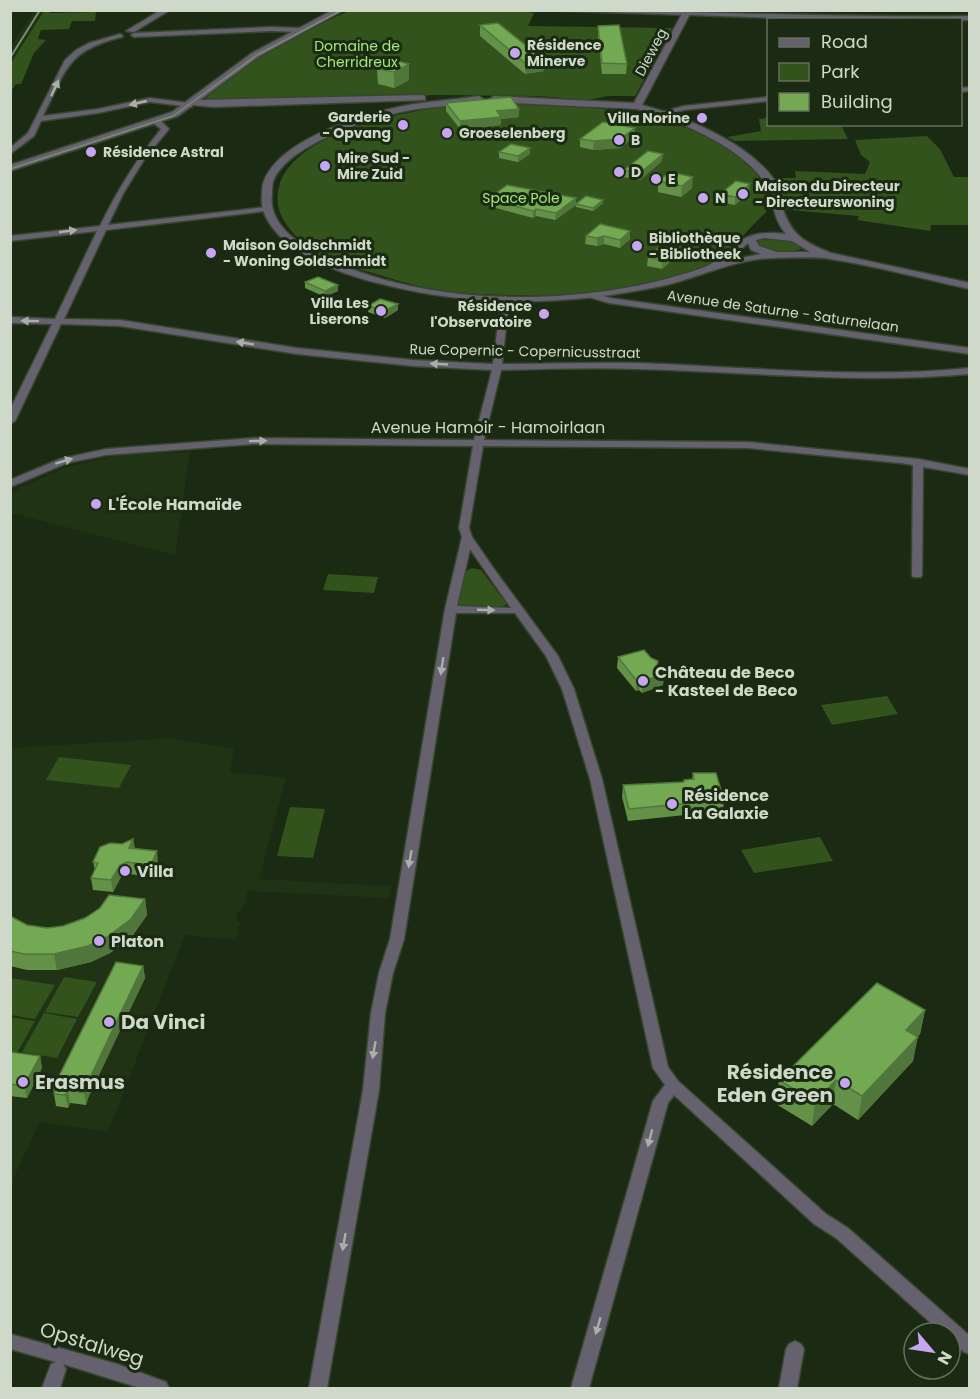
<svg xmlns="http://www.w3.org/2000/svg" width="980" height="1399" viewBox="0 0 980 1399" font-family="Poppins,sans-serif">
  <rect width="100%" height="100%" fill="#1b2a12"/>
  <g fill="#203314">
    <path d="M34,11H44L11,63V46Z"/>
    <path d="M190,452L175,555L11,513V495L21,487L67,467L121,454Z"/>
    <path d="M172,738L234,749L230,772L286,778L259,879L391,886L389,898L248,891L243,908L237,913L236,920L240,923L235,940L185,935L108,1132L40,1122L11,1183V748Z"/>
  </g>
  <g fill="#32531c">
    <path d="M44,11H50V13L96,12L95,21H72L69,29L41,30L38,39L46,40L34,53L21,84H16L11,91V63Z"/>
    <path d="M349,11H522L534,13L528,26L672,28L635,96H608L588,100L538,96L440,95L215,101L206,98C239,61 304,31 349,11Z"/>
    <path d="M518,102C592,107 685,110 743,161C749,167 756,171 759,178H796L795,171L865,174L870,162L861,155L855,140L927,136L940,149L954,177H970L969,225H931L930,231L857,220L859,216L766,208V212C746,231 726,257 701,268C639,298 514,299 446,291C423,288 399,281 376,274C354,268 328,261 309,247C290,233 272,212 279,187C291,136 392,114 437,108C464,104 491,104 518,102Z"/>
    <path d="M768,118V124L841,125L848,139L735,141L727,137L761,131L759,119Z"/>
    <path d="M770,236L795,242L803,248C790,255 773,251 759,248L758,241Z"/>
    <path d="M472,568L481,570L507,604L500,608L458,605L463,572Z"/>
    <path d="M328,574L378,577L374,593L323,590Z"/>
    <path d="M887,696L898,714L832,725L821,705Z"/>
    <path d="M59,757L131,765L119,788L46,780Z"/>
    <path d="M290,807L325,809L313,858L277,856Z"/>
    <path d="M820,837L833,861L754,873L741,850Z"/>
    <path d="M64,977L97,982L78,1017L45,1012Z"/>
    <path d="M10,978L55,985L35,1019L11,1015Z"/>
    <path d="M44,1013L77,1019L57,1058L22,1052Z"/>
    <path d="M10,1017L35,1021L17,1053L11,1052Z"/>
  </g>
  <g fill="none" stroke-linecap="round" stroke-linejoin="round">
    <defs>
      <g id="minor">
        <path d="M161,10H170L134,32L126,31Z"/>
        <path d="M544,10C686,10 828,18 970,16V20H833Z"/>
        <path d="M271,27L299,28L302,30L299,32L271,31L134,37L131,35L134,33Z"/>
        <path d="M120,34L123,36L122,37C66,51 67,69 43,116L98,109L150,98L189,103H192V107L150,102L98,113L41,121L34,136L10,154V148L28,133L65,60L76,50L89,43Z"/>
        <path d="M970,87V91L960,92V88Z"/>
        <path d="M768,97V101L684,110L662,115L658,113L684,106Z"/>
        <path d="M153,119H159L169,129L145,158L123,194L108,225L266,207L270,209L266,211L106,230L64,319L120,320L297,348L413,360L493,364L501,299L505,296L509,299L502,364C547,364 593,362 638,363C749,367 859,379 970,368V374C859,384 749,372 638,369C592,367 546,369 501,370L485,436L484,440L748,442L918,459L970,469V475L923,467L922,575L921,577H913L912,575L913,465L900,463L748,448L483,446L469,528L472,537L494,569L558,656L574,689L602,779L668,1067L678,1081L826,1214L848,1228L970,1336V1354L964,1352L950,1340V1333H942L836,1238L814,1224L674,1095L668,1103L589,1388H571L653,1101L665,1085L653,1068L590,779L562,689L546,656L515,613H456L404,939L393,973L385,1013L379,1090L327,1388H309L363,1090L371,1013L379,973L390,939L445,609L462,537L459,528L473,446L254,444L106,455L67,463L10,487V480L60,459L106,449L254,438L474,440L492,370L413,366L297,354L120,326L61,324L15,421L10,424V410L52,324L10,323V317L55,319L97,231L10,241V236L100,226C117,191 136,160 161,129L153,123ZM470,549L511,608L457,606Z"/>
        <path d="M592,292L610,298L970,348V354L609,303L589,297L588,295Z"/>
        <path d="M10,1334L117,1364L166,1382L169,1388H140L63,1364L66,1369L60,1388H42L51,1364L56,1362L10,1349Z"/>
        <path d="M795,1341L801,1344L804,1349L797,1388H779L786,1349L789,1344Z"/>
      </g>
      <g id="tertiary">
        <path d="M333,10H344L258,57L200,100L422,95L425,96V100L214,107L193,105L178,116L10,171V165L172,112L252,53Z"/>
        <path d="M684,10H692L642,105C684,116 746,142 773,178C777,184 778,193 780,200C789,232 800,241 831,253L970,283V289C923,279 877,266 830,259C813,256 792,258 775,258C737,258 698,278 662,286C570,305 481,308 390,286C359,279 327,269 300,252C282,241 259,219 262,196C262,191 262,185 264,181C280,139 363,114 403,106C428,101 454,100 479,96L483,99L482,101C455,107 428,106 401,112C368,119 285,146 273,182C272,186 272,191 272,195C268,222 296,242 316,253C424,310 589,308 702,268C711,265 718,259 724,253C746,234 757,231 786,234C770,215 775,196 763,180C738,145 677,120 637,109L494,102L490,99L494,96L634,103ZM764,238L792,241L810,252H777L759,246L756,240ZM748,243L751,250L761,254L729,260Z"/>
      </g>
    </defs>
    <use href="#minor" stroke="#38462f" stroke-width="3"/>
    <use href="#tertiary" stroke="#38462f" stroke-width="3"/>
    <use href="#minor" fill="#66616e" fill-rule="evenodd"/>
    <use href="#tertiary" fill="#66616e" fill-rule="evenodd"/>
    <path stroke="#7c8976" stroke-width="1.5" d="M10,169L173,116L257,55L342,10"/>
    <path stroke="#7c8976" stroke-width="2" d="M10,58L40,10"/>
  </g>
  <g fill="#649148">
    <path d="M480,25L544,71L525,74L480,36Z"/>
    <path d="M598,26L627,64L626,74H602L598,36Z"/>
    <path d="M393,60L409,80L394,88L378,84L377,69Z"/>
    <path d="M446,103L519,109V117L501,119V125L460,129L446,111Z"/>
    <path d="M635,136L620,148L593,150L580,147V139Z"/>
    <path d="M530,148V154L518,162L499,158V152Z"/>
    <path d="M662,161L640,180L623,177L624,170Z"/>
    <path d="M658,181L692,188L681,197L658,192Z"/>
    <path d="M749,192L735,205L720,202V194Z"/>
    <path d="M576,198V205L555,220L536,216L533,218L488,206V199Z"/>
    <path d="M603,203L593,211L576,207V204Z"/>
    <path d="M630,231V239L620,248L604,244L597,246L585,244L586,236Z"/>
    <path d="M679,254L662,269L647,266L648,257Z"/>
    <path d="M305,282L338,291L325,297L305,288Z"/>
    <path d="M368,306L398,310L385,318L368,312Z"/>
    <path d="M618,657L657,666L664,673L663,685L642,693L639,690L636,691L617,668Z"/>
    <path d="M693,773L724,800L723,811L628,821L622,797L623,785L683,782L684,780L692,779Z"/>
    <path d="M133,839L135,849L158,863L152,877L129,874L121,877L113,892L93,890L91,878L95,870L93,862L122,844Z"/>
    <path d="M145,899L147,915L133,935L110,953L91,962L57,970H27L10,966V916L27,925L47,928L63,926Z"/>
    <path d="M143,966L145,978L88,1098L86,1105L70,1103L68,1108L56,1106L53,1088Z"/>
    <path d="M925,1010L920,1034L917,1037L913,1061L858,1120L833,1104L812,1126L776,1104L779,1080Z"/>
    <path d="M10,1052L40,1056L42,1068L27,1098L10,1096Z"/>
  </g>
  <g fill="#51763b">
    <path d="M545,61L544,71L525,74V63Z"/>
    <path d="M409,64V80L394,88V72Z"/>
    <path d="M519,109V117L501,119V125L460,129V121L497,111Z"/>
    <path d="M635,128V136L620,148L593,150L594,141Z"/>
    <path d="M530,148V154L518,162V156Z"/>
    <path d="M663,154L662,161L640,180V173Z"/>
    <path d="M693,177L692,188L681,197L682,186Z"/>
    <path d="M750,184L749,192L735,205V197Z"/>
    <path d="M576,198V205L555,220L556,213Z"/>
    <path d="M603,200V203L593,211V208Z"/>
    <path d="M536,209V216L533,218V211Z"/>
    <path d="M630,231V239L620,248V240Z"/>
    <path d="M604,236V244L597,246V238Z"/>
    <path d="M680,246L679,254L662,269V261Z"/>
    <path d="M338,285V291L325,297V291Z"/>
    <path d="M398,304V310L385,318V311Z"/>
    <path d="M664,673L663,685L642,693V682Z"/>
    <path d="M640,679L639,690L636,691V680Z"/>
    <path d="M133,839L135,851L129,848Z"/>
    <path d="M157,851L158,863L152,877L151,865Z"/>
    <path d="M127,862L129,874L121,877L113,892L111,880L120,865Z"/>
    <path d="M145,899L147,915L133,935L110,953L91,962L57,970L54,954Z"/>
    <path d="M143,966L145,978L88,1098L86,1105L84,1093L86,1086Z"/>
    <path d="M925,1010L920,1034L901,1054L906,1030Z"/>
    <path d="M918,1037L913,1061L858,1120L862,1096Z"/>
    <path d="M40,1056L42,1068L27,1098L24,1086Z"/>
    <path d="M836,1080L833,1104L812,1126L815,1102Z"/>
    <path d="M68,1090L70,1103L68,1108L65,1095Z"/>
  </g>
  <g fill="#74a954" stroke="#51763b" stroke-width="1.5">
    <path d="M498,23L545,61L525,63L480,25Z"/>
    <path d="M619,25L627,64L602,63L598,26Z"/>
    <path d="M393,60L409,64L394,72L377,69Z"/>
    <path d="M511,97L519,109L497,111L501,117L460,121L446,103Z"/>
    <path d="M603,122L635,128L620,139L594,141L580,139Z"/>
    <path d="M511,144L530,148L518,156L499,152Z"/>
    <path d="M648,151L663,154L640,173L624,170Z"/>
    <path d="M670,172L693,177L682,186L658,181Z"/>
    <path d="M736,181L750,184L735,197L720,194Z"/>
    <path d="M507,185L576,198L556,213L536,209L533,211L488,199Z"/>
    <path d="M586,196L603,200L593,208L576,204Z"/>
    <path d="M600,224L630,231L620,240L604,236L597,238L586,236Z"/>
    <path d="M665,242L680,246L662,261L648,257Z"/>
    <path d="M318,277L338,285L325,291L305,282Z"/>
    <path d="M380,299L398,304L385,311L368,306Z"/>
    <path d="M644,650L651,658L658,661L657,666L664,673L642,682L640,679L636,680L618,657Z"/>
    <path d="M693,773H716L724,800L629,809L623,785L684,782V780L694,779Z"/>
    <path d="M133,839L129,848L157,851L151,865L127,862L120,865L111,880L91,878L98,863L93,862L100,847L110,843L122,844Z"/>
    <path d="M109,895L145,899L131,919L107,937L88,946L54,954H24L10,951V916L27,925L47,928L63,926L85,918L100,908Z"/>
    <path d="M116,962L143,966L86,1086L84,1093L68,1090L65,1095L54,1094L56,1088H53Z"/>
    <path d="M877,983L925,1010L906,1030L918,1037L862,1096L836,1080L815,1102L779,1080Z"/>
    <path d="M10,1052L40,1056L24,1086L10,1084Z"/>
  </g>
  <defs><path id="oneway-solid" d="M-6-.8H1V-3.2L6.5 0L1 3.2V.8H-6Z" transform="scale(1.5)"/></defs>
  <g fill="#aaafa9">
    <use href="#oneway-solid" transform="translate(55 88) rotate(-65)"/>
    <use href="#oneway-solid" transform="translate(138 103) rotate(167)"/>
    <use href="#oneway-solid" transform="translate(68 231) rotate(-8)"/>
    <use href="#oneway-solid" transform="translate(30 321) rotate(-179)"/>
    <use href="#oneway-solid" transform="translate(245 343) rotate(-171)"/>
    <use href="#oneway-solid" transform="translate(439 364) rotate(-177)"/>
    <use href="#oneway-solid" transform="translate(258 441) rotate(-1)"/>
    <use href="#oneway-solid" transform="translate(64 461) rotate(-17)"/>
    <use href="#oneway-solid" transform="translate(486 610) rotate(2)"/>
    <use href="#oneway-solid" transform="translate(442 666) rotate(99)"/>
    <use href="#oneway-solid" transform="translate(410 859) rotate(100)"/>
    <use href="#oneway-solid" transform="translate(374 1050) rotate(100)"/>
    <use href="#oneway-solid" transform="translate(650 1138) rotate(105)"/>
    <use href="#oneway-solid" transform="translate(344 1242) rotate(100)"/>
    <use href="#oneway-solid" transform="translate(598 1326) rotate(106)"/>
  </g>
  <g fill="#c6a6f0" stroke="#1b2a12" stroke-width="2">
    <circle cx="515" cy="53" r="6"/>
    <circle cx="702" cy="118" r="6"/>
    <circle cx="403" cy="125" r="6"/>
    <circle cx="447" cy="133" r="6"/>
    <circle cx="619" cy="140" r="6"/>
    <circle cx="91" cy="152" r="6"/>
    <circle cx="325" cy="166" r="6"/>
    <circle cx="619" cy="172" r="6"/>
    <circle cx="656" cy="179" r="6"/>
    <circle cx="743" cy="194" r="6"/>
    <circle cx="703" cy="198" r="6"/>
    <circle cx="637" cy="246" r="6"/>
    <circle cx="211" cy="253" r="6"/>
    <circle cx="381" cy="311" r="6"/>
    <circle cx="544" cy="314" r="6"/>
    <circle cx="96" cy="504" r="6"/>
    <circle cx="643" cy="681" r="6"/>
    <circle cx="672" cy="804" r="6"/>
    <circle cx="125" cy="871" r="6"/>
    <circle cx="99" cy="941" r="6"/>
    <circle cx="109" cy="1022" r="6"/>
    <circle cx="23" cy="1082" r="6"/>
    <circle cx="845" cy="1083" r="6"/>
  </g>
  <g text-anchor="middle" stroke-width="6" stroke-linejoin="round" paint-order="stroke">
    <g font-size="14" font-weight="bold" fill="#ced9c9" stroke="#1b2a12" text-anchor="start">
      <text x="527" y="50">Résidence<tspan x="527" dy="16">Minerve</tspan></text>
      <text x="391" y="122" text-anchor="end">Garderie<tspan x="391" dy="16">- Opvang</tspan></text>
      <text x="690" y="123" text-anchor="end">Villa Norine</text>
      <text x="459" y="138">Groeselenberg</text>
      <text x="631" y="145">B</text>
      <text x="103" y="157">Résidence Astral</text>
      <text x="337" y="163">Mire Sud -<tspan x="337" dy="16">Mire Zuid</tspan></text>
      <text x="631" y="177">D</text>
      <text x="668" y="184">E</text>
      <text x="755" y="191">Maison du Directeur<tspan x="755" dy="16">- Directeurswoning</tspan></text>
      <text x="715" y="203">N</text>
      <text x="649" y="243">Bibliothèque<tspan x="649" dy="16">- Bibliotheek</tspan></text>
      <text x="223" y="250">Maison Goldschmidt<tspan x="223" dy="16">- Woning Goldschmidt</tspan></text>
      <text x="369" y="308" text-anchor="end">Villa Les<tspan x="369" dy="16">Liserons</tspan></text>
      <text x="532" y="311" text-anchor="end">Résidence<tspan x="532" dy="16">l'Observatoire</tspan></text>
    </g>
    <g font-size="14" fill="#a4e97a" stroke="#1b2a12">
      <text x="357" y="51">Domaine de<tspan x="357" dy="16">Cherridreux</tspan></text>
      <text x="521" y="203">Space Pole</text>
    </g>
    <g font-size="14" fill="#ced9c9" stroke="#1b2a12">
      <text transform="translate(651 52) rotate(-62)" y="5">Dieweg</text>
      <text transform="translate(783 311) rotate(8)" y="5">Avenue de Saturne - Saturnelaan</text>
      <text transform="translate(525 351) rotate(1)" y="5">Rue Copernic - Copernicusstraat</text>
    </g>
    <g font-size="16" fill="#ced9c9" stroke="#1b2a12">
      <text x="488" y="433">Avenue Hamoir - Hamoirlaan</text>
    </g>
    <g font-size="16" font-weight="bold" fill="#ced9c9" stroke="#1b2a12" text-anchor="start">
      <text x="108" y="510">L'École Hamaïde</text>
      <text x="655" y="678">Château de Beco<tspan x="655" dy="18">- Kasteel de Beco</tspan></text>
      <text x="684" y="801">Résidence<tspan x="684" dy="18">La Galaxie</tspan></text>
      <text x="137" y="877">Villa</text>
      <text x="111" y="947">Platon</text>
    </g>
    <g font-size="20" font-weight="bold" fill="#ced9c9" stroke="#1b2a12" text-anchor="start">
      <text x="121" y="1029">Da Vinci</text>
      <text x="833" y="1079" text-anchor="end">Résidence<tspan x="833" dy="23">Eden Green</tspan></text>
      <text x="35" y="1089">Erasmus</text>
    </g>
    <g font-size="20" fill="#ced9c9" stroke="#1b2a12">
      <text transform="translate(92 1344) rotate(17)" y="7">Opstalweg</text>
    </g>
  </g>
  <rect width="980" height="1399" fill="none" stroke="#ced9c9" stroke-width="24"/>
  <rect x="767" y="18" width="195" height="108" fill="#1b2a12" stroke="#63705b" stroke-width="1.5"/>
  <rect x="779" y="38" width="30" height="9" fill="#66616e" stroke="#63705b" stroke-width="1.5"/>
  <text x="821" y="48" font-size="18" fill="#ced9c9">Road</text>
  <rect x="779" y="63" width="30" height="18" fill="#32531c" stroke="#63705b" stroke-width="1.5"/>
  <text x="821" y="78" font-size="18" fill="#ced9c9">Park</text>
  <rect x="779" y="93" width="30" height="18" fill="#74a954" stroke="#63705b" stroke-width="1.5"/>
  <text x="821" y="108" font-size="18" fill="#ced9c9">Building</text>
  <g transform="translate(932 1351) rotate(119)"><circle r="28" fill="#1b2a12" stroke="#63705b" stroke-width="1.5"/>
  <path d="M0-4.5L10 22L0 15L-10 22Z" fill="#c6a6f0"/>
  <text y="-9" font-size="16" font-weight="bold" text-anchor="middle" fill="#ced9c9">N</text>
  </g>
</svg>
